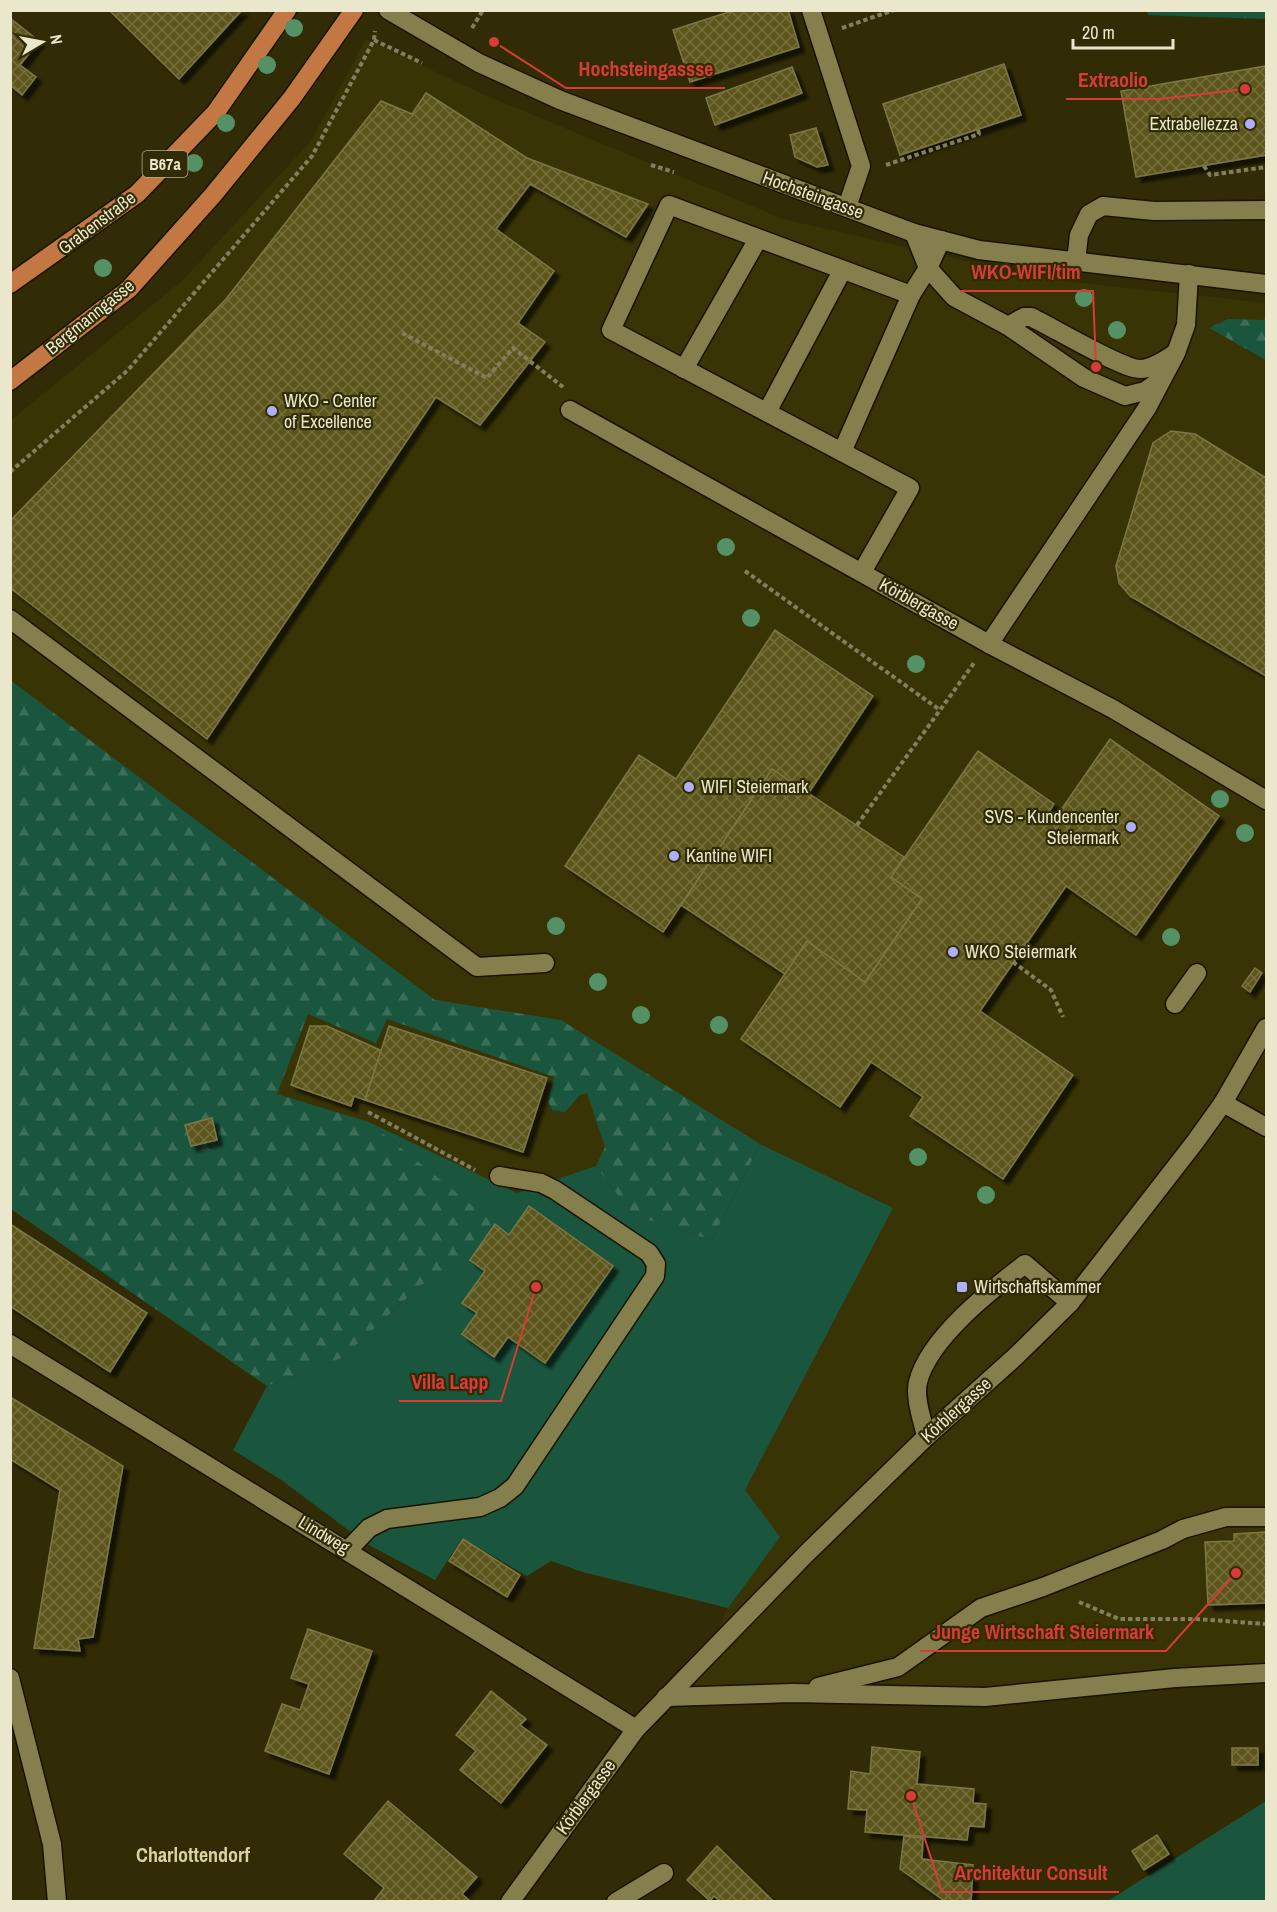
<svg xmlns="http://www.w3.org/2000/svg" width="1277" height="1912" viewBox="0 0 1277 1912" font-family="'Archivo Narrow',sans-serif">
  <defs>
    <pattern id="forest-firs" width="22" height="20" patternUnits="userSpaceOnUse" patternTransform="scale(1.5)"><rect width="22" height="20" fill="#1a563e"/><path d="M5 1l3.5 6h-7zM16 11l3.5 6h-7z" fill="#3b6e59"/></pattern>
    <pattern id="building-cross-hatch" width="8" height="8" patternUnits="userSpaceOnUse" patternTransform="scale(1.5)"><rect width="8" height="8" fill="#5d561c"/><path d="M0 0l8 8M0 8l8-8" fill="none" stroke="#746e3c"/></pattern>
    <filter id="shadow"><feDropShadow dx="5.5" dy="5.5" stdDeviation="1.5" flood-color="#0009"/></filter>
  </defs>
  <rect width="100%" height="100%" fill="#312c06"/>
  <path fill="#393405" d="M366,39L478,92L783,219L1045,279L1266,303V1673L985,1697H666L709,1653L727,1608L583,1572L551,1561L527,1576L462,1538L435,1580L367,1544L280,1479L233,1450L267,1386L11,1209V420L183,280L311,141Z"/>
  <g fill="#1a563e">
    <path d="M369,1122L517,1193L596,1166L633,1215L712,1240L760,1144L893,1208L745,1490L780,1537L728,1608L583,1572L551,1561L527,1576L462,1538L435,1580L367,1544L280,1479L233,1450L267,1386L342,1358L421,1285L470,1260L495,1225Z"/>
    <path d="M1266,1801V1901H1108Z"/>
  </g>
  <g fill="url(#forest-firs)">
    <path d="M1147,11H1266V19L1148,15Z"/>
    <path d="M1266,318V360L1209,328L1228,319L1263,320Z"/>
    <path d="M10,680L435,1000L561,1020L760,1144L712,1240L633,1215L596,1166L605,1147L587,1093L580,1095L565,1112L552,1110L548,1101L554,1077L387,1019L376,1043L308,1014L277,1094L369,1122L495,1224L470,1260L421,1285L342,1358L267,1386L11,1209Z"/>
  </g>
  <g fill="url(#building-cross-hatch)" stroke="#7d7746" stroke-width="1.5" filter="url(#shadow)">
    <path d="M109,10H242L179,79Z"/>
    <path d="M735,10H788L799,47L690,82L673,30Z"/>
    <path d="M10,18L39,41L20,65L36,77L22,95L10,85Z"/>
    <path d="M1004,64L1021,115L900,155L883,104Z"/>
    <path d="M1266,66V155L1136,177L1121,91Z"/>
    <path d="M792,67L802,93L715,125L706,98Z"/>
    <path d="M426,93L527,158L648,204L626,237L530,184L496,229L554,271L518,323L545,342L480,425L436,397L207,739L10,588V521L226,299L381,101L412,114Z"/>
    <path d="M816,128L828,165L817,167L795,157L790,135Z"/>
    <path d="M1171,431L1195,434L1266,478V676L1130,596L1119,583L1116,566L1153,443Z"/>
    <path d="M775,630L873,696L808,794L772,769L663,932L565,866L639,755L676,779Z"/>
    <path d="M1110,739L1219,816L1136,935L1066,886L980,1011L1073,1075L1003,1179L910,1116L923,1097L871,1062L840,1107L741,1039L807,941L865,982L922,899L891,877L978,751L1054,804L1045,818L1052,823Z"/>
    <path d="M772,769L904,857L891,877L922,899L865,982L807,941L785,974L681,905Z"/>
    <path d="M1255,968L1262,973L1250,992L1242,986Z"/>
    <path d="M310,1026H327L382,1051L365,1100L354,1096L351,1106L291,1085Z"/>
    <path d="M389,1026L547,1078L523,1152L365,1100Z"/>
    <path d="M212,1118L217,1140L191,1146L185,1125Z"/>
    <path d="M529,1206L613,1266L545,1363L508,1337L494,1357L462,1334L477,1313L462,1303L485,1271L470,1260L495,1224L509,1235Z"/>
    <path d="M10,1224L147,1313L110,1372L10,1306Z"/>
    <path d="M10,1397L123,1466L93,1637L78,1639L80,1651L34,1648L60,1490L10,1459Z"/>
    <path d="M1266,1532V1603L1208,1605L1205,1542L1234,1541V1534Z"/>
    <path d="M463,1539L520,1575L507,1597L449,1561Z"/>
    <path d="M308,1629L372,1651L329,1774L265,1751L282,1704L300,1710L309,1684L291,1678Z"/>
    <path d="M491,1691L526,1719L520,1725L547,1745L501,1803L460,1770L476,1751L456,1735Z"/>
    <path d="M872,1747L920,1752L917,1784L974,1789L973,1803L986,1804L984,1827L969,1826L967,1840L865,1832L867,1810L848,1809L851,1771L870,1774Z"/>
    <rect x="1232" y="1748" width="26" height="17"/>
    <path d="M388,1801L477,1877L462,1894L471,1902H373L384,1888L344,1854Z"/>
    <path d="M1157,1835L1169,1854L1144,1870L1132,1851Z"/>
    <path d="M904,1836L923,1838L922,1859L973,1865L971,1902H946L900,1869Z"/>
    <path d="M717,1846L774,1902H721L714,1896L710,1901L687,1880Z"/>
  </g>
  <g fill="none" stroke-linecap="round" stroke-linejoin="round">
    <defs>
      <g id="lane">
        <path d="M811,10L861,166L847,207"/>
        <path d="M914,233L928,268L954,297L1008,326L1084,378L1125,396L1145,391L1159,381"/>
        <path d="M1076,261L1079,235L1089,214L1103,206L1154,211L1266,210"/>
        <path d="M1008,326L1024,317H1031C1052,327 1122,369 1140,369C1152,369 1165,360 1174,354"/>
        <path d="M684,369L758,239"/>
        <path d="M570,410L989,644L1113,709L1266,800"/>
        <path d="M767,412L842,271"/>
        <path d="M842,452L911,295"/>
        <path d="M862,572L910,488L611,330L669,205L911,295L928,268L941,240"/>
        <path d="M10,619L477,967L545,963"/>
        <path d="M989,644L1147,408L1176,353L1186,325L1189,274"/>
        <path d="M1175,1004L1197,973"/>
        <path d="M1223,1103L1266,1127"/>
        <path d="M926,1437L1015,1357L1070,1303L1195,1142L1223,1103L1266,1028"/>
        <path d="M926,1437C923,1421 914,1398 918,1382C929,1338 991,1290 1025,1264L1070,1303"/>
        <path d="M348,1550L369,1528L387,1519L480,1507L500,1498L515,1486L655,1276L656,1264L649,1253L555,1190L541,1183L499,1176"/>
        <path d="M616,1902L664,1873"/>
      </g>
      <g id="street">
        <path d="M388,10L479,63L560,100L914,233L979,250L1266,284"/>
        <path d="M10,1344L636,1729"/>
        <path d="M10,1678L52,1844L57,1902"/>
        <path d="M818,1687L898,1667L981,1608L1043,1587L1162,1540L1183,1529L1226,1517H1266"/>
        <path d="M666,1697L793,1693L985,1697L1175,1678L1266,1673"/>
        <path d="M510,1902L636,1729L806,1554L926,1437"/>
      </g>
      <g id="primary">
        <path d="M10,284L137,194L216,112L287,10"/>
        <path d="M10,381L129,289L213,195L292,98L354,10"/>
      </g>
    </defs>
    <use href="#lane" stroke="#181400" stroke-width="21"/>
    <use href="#street" stroke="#181400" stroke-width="21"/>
    <use href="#primary" stroke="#181400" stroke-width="21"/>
    <g stroke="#837f5e" stroke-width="4" stroke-dasharray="4.5 3" stroke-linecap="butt">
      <path d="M472,28L483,10"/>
      <path d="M842,28L894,10"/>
      <path d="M374,40L422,63"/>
      <path d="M651,165L674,172"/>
      <path d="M886,165L979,134L978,129"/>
      <path d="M1204,166L1210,175L1266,167"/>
      <path d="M402,333L487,378L513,348L563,387"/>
      <path d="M10,472L128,370L312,156L374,40L375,31"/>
      <path d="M745,571L940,710"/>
      <path d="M857,825L974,663"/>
      <path d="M1013,962L1051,990L1063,1017"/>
      <path d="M368,1112L475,1170"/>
      <path d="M1079,1602L1119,1619H1197L1266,1624"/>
    </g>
    <use href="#lane" stroke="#857f4e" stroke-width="18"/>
    <use href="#street" stroke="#857f4e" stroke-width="18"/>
    <use href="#primary" stroke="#c37844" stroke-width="18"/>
  </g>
  <g fill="#549164">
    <circle cx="294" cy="28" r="9"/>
    <circle cx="267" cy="65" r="9"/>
    <circle cx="226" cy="123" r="9"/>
    <circle cx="194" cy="163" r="9"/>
    <circle cx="103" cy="268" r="9"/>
    <circle cx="1084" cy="298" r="9"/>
    <circle cx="1117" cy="330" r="9"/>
    <circle cx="726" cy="547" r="9"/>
    <circle cx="751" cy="618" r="9"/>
    <circle cx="916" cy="664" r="9"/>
    <circle cx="1220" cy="799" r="9"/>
    <circle cx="1245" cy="833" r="9"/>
    <circle cx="556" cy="926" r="9"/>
    <circle cx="1171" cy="937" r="9"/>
    <circle cx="598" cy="982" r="9"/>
    <circle cx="641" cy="1015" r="9"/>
    <circle cx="719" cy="1025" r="9"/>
    <circle cx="918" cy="1157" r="9"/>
    <circle cx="986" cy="1195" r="9"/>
  </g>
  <g fill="#adaffb" stroke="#312c06" stroke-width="2">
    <circle cx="1250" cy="124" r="6"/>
    <circle cx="272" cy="411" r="6"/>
    <circle cx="689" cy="787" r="6"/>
    <circle cx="1131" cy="827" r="6"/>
    <circle cx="674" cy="856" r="6"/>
    <circle cx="953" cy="952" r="6"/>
    <rect x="956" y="1281" width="12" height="12" rx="3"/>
  </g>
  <g text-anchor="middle" stroke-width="4.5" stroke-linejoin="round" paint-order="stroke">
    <rect fill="#312c06" stroke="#b2af91" stroke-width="1.5" x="142.5" y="151" width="45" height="26" rx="4.5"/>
    <g font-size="16" font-weight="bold" fill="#eae7cd">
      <text x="165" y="170">B67a</text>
    </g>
    <g font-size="18" fill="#eae7cd" stroke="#312c06" text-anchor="start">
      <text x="1238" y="130" text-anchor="end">Extrabellezza</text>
      <text x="284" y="407">WKO - Center<tspan x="284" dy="21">of Excellence</tspan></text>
      <text x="701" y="793">WIFI Steiermark</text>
      <text x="1119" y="823" text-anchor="end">SVS - Kundencenter<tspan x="1119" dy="21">Steiermark</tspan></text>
      <text x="686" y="862">Kantine WIFI</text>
      <text x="965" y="958">WKO Steiermark</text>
      <text x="974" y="1293">Wirtschaftskammer</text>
    </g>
    <g font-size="18" fill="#eae7cd" stroke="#312c06">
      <text transform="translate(813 195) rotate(20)" y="6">Hochsteingasse</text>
      <text transform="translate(97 223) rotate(-37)" y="6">Grabenstraße</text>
      <text transform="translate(90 317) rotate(-39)" y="6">Bergmanngasse</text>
      <text transform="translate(919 604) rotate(29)" y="6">Körblergasse</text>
      <text transform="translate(956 1410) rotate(-42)" y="6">Körblergasse</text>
      <text transform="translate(324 1535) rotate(31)" y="6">Lindweg</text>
      <text transform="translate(586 1797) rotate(-54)" y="6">Körblergasse</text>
    </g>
    <g font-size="20" font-weight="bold" fill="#d9d39f" stroke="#312c06">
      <text x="193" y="1862">Charlottendorf</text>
    </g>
  </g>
  <path fill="none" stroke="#d83b38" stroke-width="2" d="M494 42L566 88H725M1245 89L1160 99H1066M1096 367L1093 291H960M536 1287L501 1401H399M1236 1573L1166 1651H920M911 1796L942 1892H1119"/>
  <g fill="#d83b38" stroke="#312c06" stroke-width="2">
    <circle cx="494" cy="42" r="6"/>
    <circle cx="1245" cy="89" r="6"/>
    <circle cx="1096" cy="367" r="6"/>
    <circle cx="536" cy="1287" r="6"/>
    <circle cx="1236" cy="1573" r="6"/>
    <circle cx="911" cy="1796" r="6"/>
  </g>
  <g font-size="20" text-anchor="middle" font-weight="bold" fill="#d83b38" stroke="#312c06" stroke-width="4.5" stroke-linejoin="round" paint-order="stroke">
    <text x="646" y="76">Hochsteingassse</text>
    <text x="1113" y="87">Extraolio</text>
    <text x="1026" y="279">WKO-WIFI/tim</text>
    <text x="450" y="1389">Villa Lapp</text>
    <text x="1043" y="1639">Junge Wirtschaft Steiermark</text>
    <text x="1031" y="1880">Architektur Consult</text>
  </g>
  <rect width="1277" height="1912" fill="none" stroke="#eae7cd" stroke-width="24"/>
  <g transform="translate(42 42) rotate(80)" stroke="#312c06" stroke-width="4.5" paint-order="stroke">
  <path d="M0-4.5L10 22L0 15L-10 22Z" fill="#eae7cd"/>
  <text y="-9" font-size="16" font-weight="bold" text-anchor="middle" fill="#eae7cd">N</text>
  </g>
  <path d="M1073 39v9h100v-9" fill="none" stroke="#eae7cd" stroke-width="3"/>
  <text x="1082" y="39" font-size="18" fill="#eae7cd" stroke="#312c06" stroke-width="4.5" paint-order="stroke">20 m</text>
</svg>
